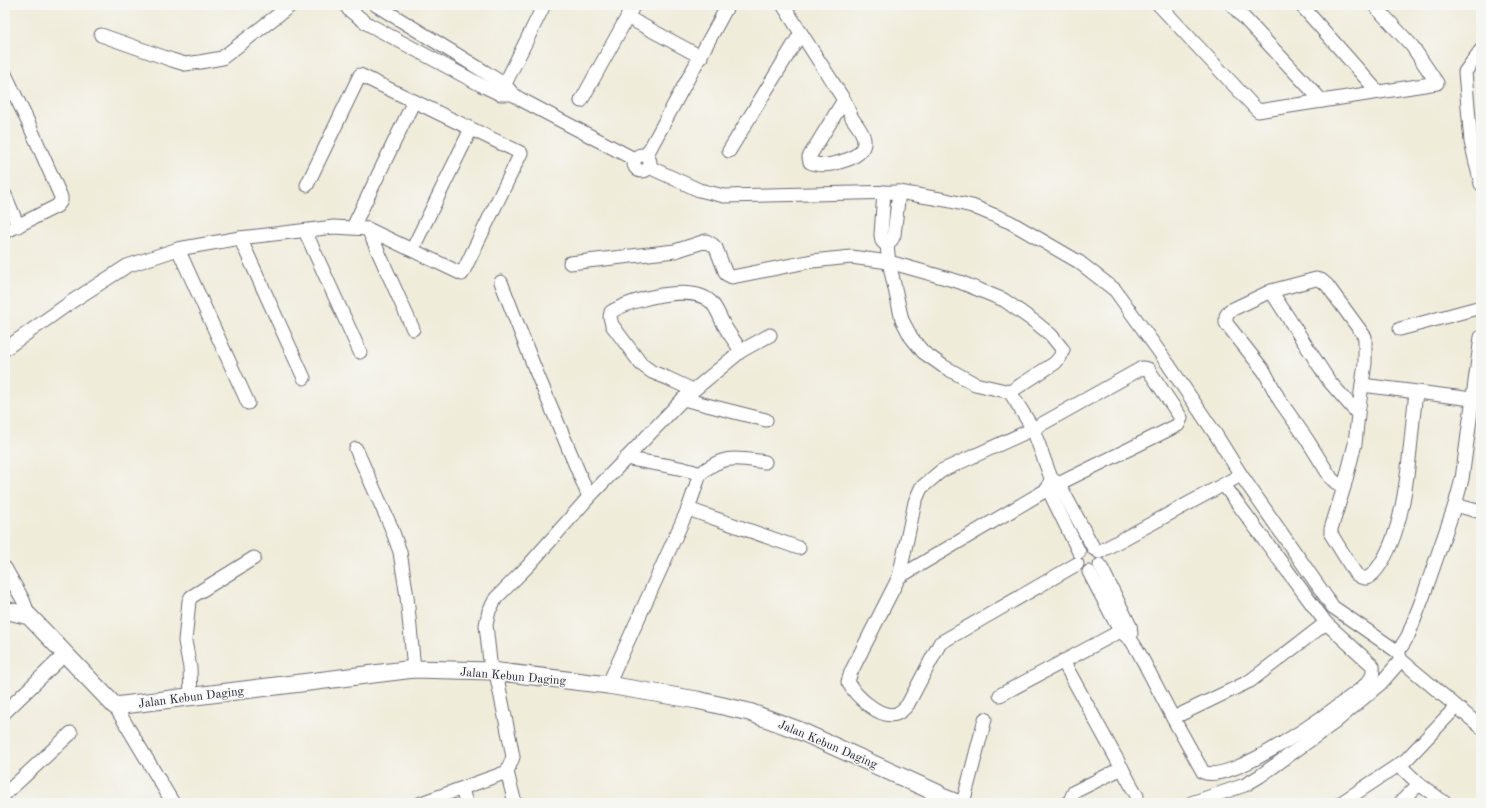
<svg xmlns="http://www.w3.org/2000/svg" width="1486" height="808" viewBox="0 0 1486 808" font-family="'Old Standard TT',serif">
  <rect width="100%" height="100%" fill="#f6f6f2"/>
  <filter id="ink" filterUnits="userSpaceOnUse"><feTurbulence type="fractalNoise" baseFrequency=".025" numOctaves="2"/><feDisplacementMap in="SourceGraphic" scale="8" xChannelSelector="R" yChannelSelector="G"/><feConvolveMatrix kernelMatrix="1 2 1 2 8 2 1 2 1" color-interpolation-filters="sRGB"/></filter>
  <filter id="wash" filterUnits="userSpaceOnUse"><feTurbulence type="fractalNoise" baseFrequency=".012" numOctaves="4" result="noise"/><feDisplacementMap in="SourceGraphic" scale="16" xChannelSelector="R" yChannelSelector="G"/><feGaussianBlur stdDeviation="0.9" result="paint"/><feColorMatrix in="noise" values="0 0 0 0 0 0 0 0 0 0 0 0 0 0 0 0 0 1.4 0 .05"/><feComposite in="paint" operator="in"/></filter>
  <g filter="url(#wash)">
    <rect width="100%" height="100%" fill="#f0ecda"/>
  </g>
  <g filter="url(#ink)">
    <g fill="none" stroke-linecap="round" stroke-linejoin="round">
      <defs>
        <g id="minor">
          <path d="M346,5L349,10L368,24L481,85L500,94H513"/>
          <path d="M376,5L485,72L505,85L513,94L520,99L634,159"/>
          <path d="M783,5L844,100C847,106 849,112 852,118C855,123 861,129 863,136C868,150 854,158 843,161C832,165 821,167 810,162L809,157L844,100"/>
          <path d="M1159,5L1258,111L1437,83L1412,46L1374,5"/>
          <path d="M1232,5L1322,101"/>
          <path d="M1301,5L1378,92"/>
          <path d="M627,17L701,57"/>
          <path d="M101,35L172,60L185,64L200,62L222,58L291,5"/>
          <path d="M1481,50L1465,72L1471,142L1481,184"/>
          <path d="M5,74L28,122L61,197V201L57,206L5,232"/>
          <path d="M501,92L544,5"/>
          <path d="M581,101L634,5"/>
          <path d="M729,151L801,33"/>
          <circle cx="642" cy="163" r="8"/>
          <path d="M646,156L728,5"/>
          <path d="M649,167L699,190L724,196L899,192L946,200L972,206L1010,222L1079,262L1115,290L1168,364L1216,435L1241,475L1333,607L1398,652L1401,660L1481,727"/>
          <path d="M884,192L881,235L882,241L887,246L889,262L902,320L911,337L923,352L943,366L975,384L1010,392L1033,429L1051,478L1048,489L1079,552"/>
          <path d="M5,195L18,226"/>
          <path d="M353,227L414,101"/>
          <path d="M368,229L413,329"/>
          <path d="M305,231L360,352"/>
          <path d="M240,238L304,378"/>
          <path d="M887,246L892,239L894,235L899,192"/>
          <path d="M178,249L248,403"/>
          <path d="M412,250L471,129"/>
          <path d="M570,263L675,251L706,241L713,245L716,248L726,274L732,277L812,261L851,257L889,262L960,282L1004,300L1035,322L1051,335L1063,350L1060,357L1055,363L1010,392"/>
          <path d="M501,282L535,369L589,497"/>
          <path d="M1271,291L1329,381L1358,414L1355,444L1344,487L1335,482L1331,478L1306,438L1280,401L1264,371L1226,323V316L1229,311L1271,291L1316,279L1321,280L1327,285L1365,337V363L1358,414"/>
          <path d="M1400,329L1481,307"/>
          <path d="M5,349L71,302L127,266L178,249L240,238L334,227L368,229L462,274L521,153L360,75L307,185"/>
          <path d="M1362,385L1472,399"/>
          <path d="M693,390L667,378L652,372L641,364L612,325L610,317L611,312C631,299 692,283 711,302C717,308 720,318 724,325C729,334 736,343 741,351"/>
          <path d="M683,399L766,420"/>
          <path d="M356,449L391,527L400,552L407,597L414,669"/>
          <path d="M700,474C723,454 736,458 765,462"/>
          <path d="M1052,479L1059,484L1094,549"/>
          <path d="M1344,487L1331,529V534L1355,573C1365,582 1370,578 1377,569C1409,527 1409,444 1416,393"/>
          <path d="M1455,505L1481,512"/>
          <path d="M688,509L799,548"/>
          <path d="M1099,552L1241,475"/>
          <path d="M1100,565L1130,626L1131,634"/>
          <path d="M5,568L23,600L29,616"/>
          <path d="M1089,572L1120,631L1131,640L1138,651L1173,718L1203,772C1231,786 1336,708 1361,689C1369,681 1374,678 1373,666L1326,623L1224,485"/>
          <path d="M899,577L1048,489L1178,425L1181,418L1148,369L1142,368L1033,429L941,471L921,488L915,502L899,577L851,672L848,682C855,695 879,719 896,714C901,712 905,708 908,704L940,643L1077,564"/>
          <path d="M1398,652L1408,636L1423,597L1455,505L1462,479L1481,337"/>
          <path d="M1063,661L1137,796"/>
          <path d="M491,671L486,625L489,611L496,598L528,566L589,497L683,399L741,351L770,335"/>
          <path d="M496,673L510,741L513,757L507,772L515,803"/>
          <path d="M608,685L688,509L700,474C677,465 650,464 626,458"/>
          <path d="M1000,695L1130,626"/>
          <path d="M191,697L190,668L185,641L189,601L191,597L254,558"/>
          <path d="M115,706L173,803"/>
          <path d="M5,712L65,654"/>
          <path d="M1173,718L1250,681L1326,623"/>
          <path d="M1399,765L1419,784L1400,803"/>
          <path d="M1419,784L1445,803"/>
          <path d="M462,789L466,803"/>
          <path d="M937,793L963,803"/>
          <path d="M5,794L71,733"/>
          <path d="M421,803L507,772"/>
          <path d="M963,803L985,719"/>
          <path d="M1069,803L1074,792L1122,768"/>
          <path d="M1191,803L1245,785L1260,776L1334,723L1381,683L1401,660"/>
          <path d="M1341,803L1406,760L1456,707"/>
        </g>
        <path id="tertiary" d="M5,610L29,616L115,706L414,669L491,671L608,685L697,700L749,712L798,730L937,793L938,803"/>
      </defs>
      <use href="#minor" stroke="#6a6973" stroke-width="15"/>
      <use href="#tertiary" stroke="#6a6973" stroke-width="19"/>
      <use href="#minor" stroke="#fff" stroke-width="13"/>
      <use href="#tertiary" stroke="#fff" stroke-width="17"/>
    </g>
  </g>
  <g text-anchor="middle" stroke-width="3" stroke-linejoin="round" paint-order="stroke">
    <g font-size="12" fill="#22223b" stroke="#f6f6f2">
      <text transform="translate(513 676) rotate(5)" y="4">Jalan Kebun Daging</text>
      <text transform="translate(191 697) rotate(-7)" y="4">Jalan Kebun Daging</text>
      <text transform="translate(828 744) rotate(23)" y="4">Jalan Kebun Daging</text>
    </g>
  </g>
  <rect width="1486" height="808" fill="none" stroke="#f6f6f2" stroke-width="20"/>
</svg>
